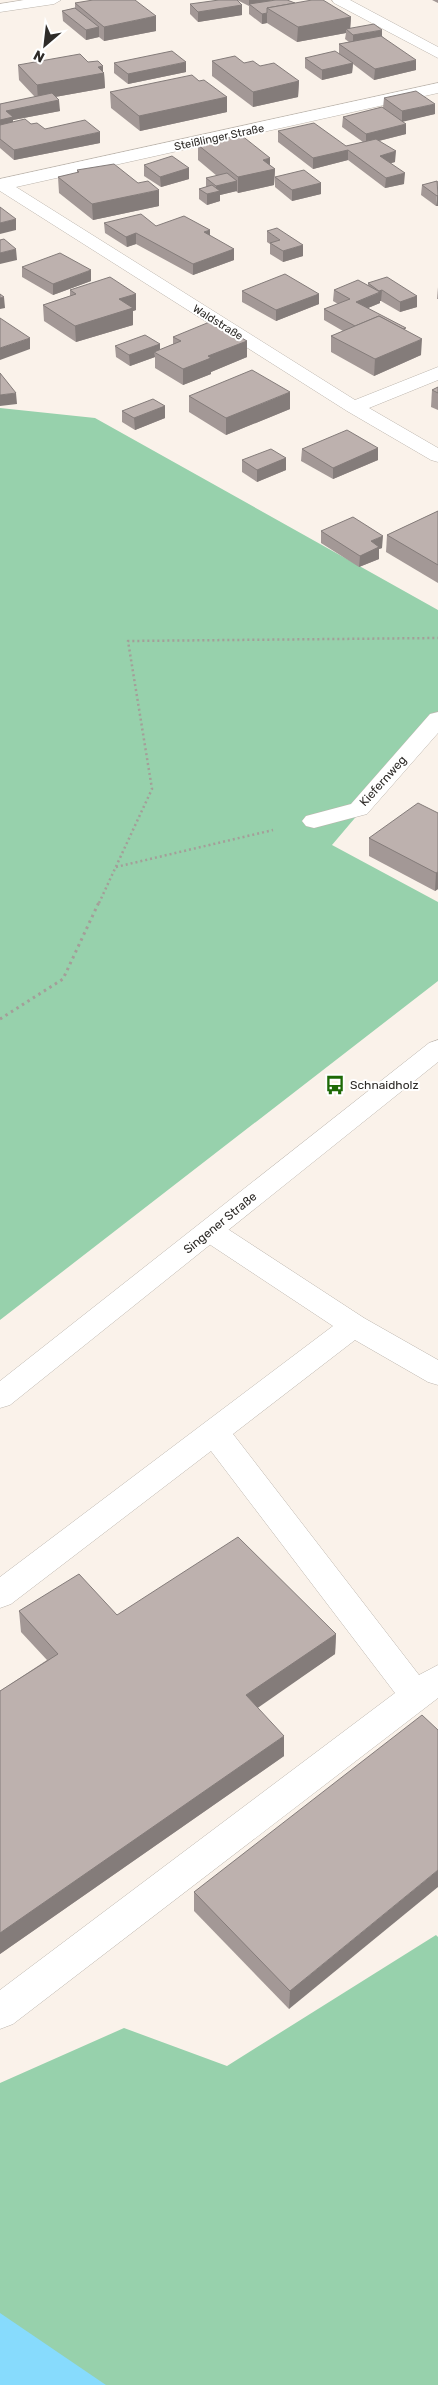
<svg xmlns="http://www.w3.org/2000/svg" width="438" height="2385" viewBox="0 0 438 2385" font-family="Rubik,sans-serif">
  <rect width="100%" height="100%" fill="#faf2ea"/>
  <g fill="#97d1ac">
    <path d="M0,408L95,418L438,610V720L332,845L438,902V981L0,1320Z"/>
    <path d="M436,1935L438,1937V2385H48L0,2355V2083L124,2028L227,2066Z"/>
  </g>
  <path fill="#87dbfd" d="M0,2313L106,2385H0Z"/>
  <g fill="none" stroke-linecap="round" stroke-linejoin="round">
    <defs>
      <g id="minor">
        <path d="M24,0H61L54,4L0,12V4Z"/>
        <path d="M332,0H350L438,47V58L334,3Z"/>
        <path d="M438,83V93L16,187L355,400L438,367V380L369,408L438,448V462L431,460L347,411L0,191V179Z"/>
        <path d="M438,712V733L367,814L314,828L306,826L302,821L306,816L351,804L430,714Z"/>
        <path d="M210,1221L220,1224L364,1318L438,1360V1385L428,1382L355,1340L233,1434L419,1675L438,1665V1698L13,2024L0,2029V1990L395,1693L211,1451L11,1604L0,1608V1577L333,1326L200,1238L196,1231L200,1224Z"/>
      </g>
      <path id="major" d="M438,1040V1062L10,1405L0,1408V1381L429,1043Z"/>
    </defs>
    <use href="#minor" stroke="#bcb5ad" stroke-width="1"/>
    <use href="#major" stroke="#bcb5ad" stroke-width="1"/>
    <g stroke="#a49e99" stroke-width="2.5" stroke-dasharray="2 3" stroke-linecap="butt">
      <path d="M116,867L273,830"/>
      <path d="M99,903L152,789L128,641L438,638"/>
    </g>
    <path stroke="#a49e99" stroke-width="3" stroke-dasharray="2.5 4" stroke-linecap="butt" d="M0,1019L63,979L99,902"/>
    <use href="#minor" fill="#fff" fill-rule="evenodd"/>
    <use href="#major" fill="#fff" fill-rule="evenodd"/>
  </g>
  <g fill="#a39896">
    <path d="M237,0H273L270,1L295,3L351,17L350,28L382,36L416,70L374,80L353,64L352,73L322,80L305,68V58L339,54V44L349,42L345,39L346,33L297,42L267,23L262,24L249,14V6Z"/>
    <path d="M432,0H438V3Z"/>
    <path d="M75,3L156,31L104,41L99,37L86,40L63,21L62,11L75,8Z"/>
    <path d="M190,4L242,5V15L198,22L190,14Z"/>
    <path d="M212,61L244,63L260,66L299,81L298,97L253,107L212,76Z"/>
    <path d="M88,62L104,73L105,88L55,97L60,111L13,120V122L31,124L45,129L100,143L14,160L0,148V104L35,97L19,80L18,65Z"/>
    <path d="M114,63L186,72L128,84L114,73Z"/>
    <path d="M199,81L227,97V112L140,131L111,108L110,92Z"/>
    <path d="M384,98L435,114L402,121L406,134L379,141L395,162L391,163L404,184L385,188L348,160L313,169L278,142V131L346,146L363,142L342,127L343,117L383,108Z"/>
    <path d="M198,145L270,165L275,169L274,185L238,193L236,191L220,195V201L207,205L199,199V189L206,187V178L217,176L198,160Z"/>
    <path d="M144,165L189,168V179L161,187L144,176Z"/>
    <path d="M77,170L159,206L93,220L59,193L58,177L77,173Z"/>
    <path d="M275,177L321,183V194L292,201L275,187Z"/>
    <path d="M438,181L436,206L421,195L422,185Z"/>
    <path d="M104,223L156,226L234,249V260L193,275L136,244L127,247L105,233Z"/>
    <path d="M267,231L303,256L283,262L270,254V244L267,242Z"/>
    <path d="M22,267L91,281L53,295L22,277Z"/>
    <path d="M368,283L417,296V307L400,312L381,301H380V303L368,308L405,330L421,355L374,376L331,352V336L343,331L324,320V309L338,304L333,301L334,290L368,285Z"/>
    <path d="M438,287V299H437Z"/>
    <path d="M70,290L136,294V310L133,311V325L76,342L44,321L43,305L70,296Z"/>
    <path d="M242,291L319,294V304L276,321L242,302Z"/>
    <path d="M173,337L247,341V357L211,372V374L183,385L155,368V357L130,366L116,357L115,346L160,344V350L173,344Z"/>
    <path d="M438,387V410L431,407L432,390Z"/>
    <path d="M189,396L290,409L226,435L189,412Z"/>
    <path d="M165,406V418L135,430L122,422V411Z"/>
    <path d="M378,448V460L333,479L301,461L302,449Z"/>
    <path d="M286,458V470L257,482L242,472V460Z"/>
    <path d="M438,511V583L386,552L387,535Z"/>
    <path d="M321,531L382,548L379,549V559L359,567L321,543Z"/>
    <path d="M438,813V889L435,891L369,856V838Z"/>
    <path d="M19,1611L117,1615L336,1634L335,1654L257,1707L284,1756L0,1954V1691L47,1660L21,1632Z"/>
    <path d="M438,1730L289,2009L194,1911V1892Z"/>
  </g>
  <g fill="#847c7a">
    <path d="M249,0H273L251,6L249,4Z"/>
    <path d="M242,5V15L198,22V12Z"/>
    <path d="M267,13V23L262,24V14Z"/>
    <path d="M156,16V31L104,41V27Z"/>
    <path d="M351,17L350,32L346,29V33L297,42L298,27Z"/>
    <path d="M99,27V37L86,40V30Z"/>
    <path d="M382,30V40L353,45V35Z"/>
    <path d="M416,60V70L374,80L375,69Z"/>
    <path d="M186,62V72L128,84V74Z"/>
    <path d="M353,63L352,73L322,80V70Z"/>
    <path d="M103,66V73H104L105,88L38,100L37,85Z"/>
    <path d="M299,81L298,97L253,107V92Z"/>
    <path d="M227,97V112L140,131L139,116Z"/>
    <path d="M59,100L60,111L13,120V128L0,130V120L6,111Z"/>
    <path d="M435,104V114L402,122V111Z"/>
    <path d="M406,124V134L366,144V134Z"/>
    <path d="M100,132V143L14,160V150Z"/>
    <path d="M348,150V160L313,169V158Z"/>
    <path d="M396,151L395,162L380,166V156Z"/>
    <path d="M270,158V170L275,169L274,185L238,193V177L263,160Z"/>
    <path d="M189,168V179L161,187L160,177Z"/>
    <path d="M405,173L404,184L385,188L386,178Z"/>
    <path d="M237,181V191L220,195V201L207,205V194L216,192V186Z"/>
    <path d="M321,183V194L292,201V190Z"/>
    <path d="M159,190V206L93,220L92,204Z"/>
    <path d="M438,195V206H436L437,196Z"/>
    <path d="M16,219V230L0,234V223Z"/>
    <path d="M210,230V241L204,232Z"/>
    <path d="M136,233V244L127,247L126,237Z"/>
    <path d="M303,245V256L283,262V251Z"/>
    <path d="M16,249L17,260L0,264V253Z"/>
    <path d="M234,249V260L193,275V264Z"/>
    <path d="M91,270V281L53,295V284Z"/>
    <path d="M382,290L381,301H380V303L356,313V302L379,293V291Z"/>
    <path d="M136,294V310L133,311V325L76,342L75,326L119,299Z"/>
    <path d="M319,294V304L276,321V310Z"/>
    <path d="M417,296V307L400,312V302Z"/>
    <path d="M4,297L5,308L0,309V298Z"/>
    <path d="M30,338V349L0,360V348Z"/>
    <path d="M422,339L421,355L374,376L375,359Z"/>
    <path d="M247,341V357L211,372V374L183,385V369L208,356Z"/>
    <path d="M160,344V355L154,352L155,357L130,366L129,355Z"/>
    <path d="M290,392V409L226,435V418Z"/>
    <path d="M16,393L17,404L0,406V395Z"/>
    <path d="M165,406V418L135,430L134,418Z"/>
    <path d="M378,448V460L333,479V468Z"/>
    <path d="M286,458V470L257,482V470Z"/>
    <path d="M383,536L382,548L379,549V559L359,567L360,556L371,541Z"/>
    <path d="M438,872V889L435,891L436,873Z"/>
    <path d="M336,1634L335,1654L246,1716V1695Z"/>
    <path d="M284,1736V1756L0,1954V1933Z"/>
    <path d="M438,1870V1887L289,2009L290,1991Z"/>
  </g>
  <g fill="#bdb1ae" stroke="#847c7a">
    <path d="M93,0H135L156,16L104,27L75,3Z"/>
    <path d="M219,0H237L242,5L198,12L190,4Z"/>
    <path d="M276,0H287L295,3L267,8V13L262,14L249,4Z"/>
    <path d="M312,0H323L351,17L298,27L267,8Z"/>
    <path d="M75,8L99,27L86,30L62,11Z"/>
    <path d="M374,24L382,30L353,35L346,29Z"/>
    <path d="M381,36L416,60L375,69L339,44Z"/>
    <path d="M172,51L186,62L128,74L114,63Z"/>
    <path d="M335,51L353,63L322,70L305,58Z"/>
    <path d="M80,54L88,62L98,61L103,66L98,67L104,73L37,85L18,65Z"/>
    <path d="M235,56L244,63L253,61L260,66L274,63L299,81L253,92L212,61Z"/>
    <path d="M192,75L199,81L204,80L227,97L139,116L110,92Z"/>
    <path d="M416,91L435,104L402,111L384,98Z"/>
    <path d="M52,93L59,100L6,111L13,117L0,120V104Z"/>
    <path d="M382,107L406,124L366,134L343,117Z"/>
    <path d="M25,119L31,124L37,123L45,129L85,120L100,132L14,150L0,139V125Z"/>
    <path d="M314,123L346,146L376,139L396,151L380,156L405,173L386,178L348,150L313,158L278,131Z"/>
    <path d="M241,135L270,158L263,160L275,169L238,177L198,145Z"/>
    <path d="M172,156L189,168L160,177L144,165Z"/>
    <path d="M114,164L138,183L148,181L159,190L92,204L58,177L79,172L77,170Z"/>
    <path d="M304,170L321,183L292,190L275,177Z"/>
    <path d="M227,173L237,181L216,186L206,178Z"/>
    <path d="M437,181L438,195L437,196L422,185Z"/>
    <path d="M212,185L220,191L207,194L199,189Z"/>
    <path d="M0,207L16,219L0,223Z"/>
    <path d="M141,214L156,226L184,216L210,230L204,232L234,249L193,264L136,233L126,237L104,223Z"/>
    <path d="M277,228L303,245L283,251L270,243L280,240L267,231Z"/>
    <path d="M4,239L16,249L0,253V240Z"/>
    <path d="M60,253L91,270L53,284L22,267Z"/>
    <path d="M285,274L319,294L276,310L242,291Z"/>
    <path d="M110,277L136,294L119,299L133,308L75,326L43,305L76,294L70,290Z"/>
    <path d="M387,277L417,296L400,302L382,290L379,291L368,283Z"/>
    <path d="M358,280L380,292L356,302L406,328L403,329L379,316L355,326L324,309L350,299L334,290Z"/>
    <path d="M0,294L4,297L0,298Z"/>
    <path d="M379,316L422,339L375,359L331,336Z"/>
    <path d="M0,318L30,338L0,348Z"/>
    <path d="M212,321L247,341L208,356L211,358L183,369L154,352L181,341L173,337Z"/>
    <path d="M145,335L160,344L129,355L115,346Z"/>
    <path d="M252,370L290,392L226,418L189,396Z"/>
    <path d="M0,373L16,393L0,395Z"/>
    <path d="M438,387V393L432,390Z"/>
    <path d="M153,399L165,406L134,418L122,411Z"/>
    <path d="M347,430L378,448L333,468L302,449Z"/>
    <path d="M271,449L286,458L257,470L242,460Z"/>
    <path d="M438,511V565L387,535Z"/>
    <path d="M353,517L383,536L371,541L379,547L360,556L321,531Z"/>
    <path d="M418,803L438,813V872L436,873L369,838Z"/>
    <path d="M238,1537L336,1634L246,1695L284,1736L0,1933V1691L58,1654L19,1611L79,1574L117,1615Z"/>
    <path d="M422,1715L438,1730V1870L290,1991L194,1892Z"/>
  </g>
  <defs>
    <symbol id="bus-bare" viewBox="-9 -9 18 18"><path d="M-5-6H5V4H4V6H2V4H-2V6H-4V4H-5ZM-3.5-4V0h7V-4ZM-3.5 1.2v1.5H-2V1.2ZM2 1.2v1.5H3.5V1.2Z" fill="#1d6906" stroke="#fff" stroke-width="2.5" paint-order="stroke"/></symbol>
  </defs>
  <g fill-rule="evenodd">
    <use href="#bus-bare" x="321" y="1071" width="28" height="28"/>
  </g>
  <g text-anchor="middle" stroke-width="4" stroke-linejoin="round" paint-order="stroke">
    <g font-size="11" fill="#2e2b28" stroke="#fff">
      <text transform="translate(219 137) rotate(-12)" y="4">Steißlinger Straße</text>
      <text transform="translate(218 322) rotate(32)" y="4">Waldstraße</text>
    </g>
    <g font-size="12" fill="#2e2b28" stroke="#fff">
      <text transform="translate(383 781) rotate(-48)" y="4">Kiefernweg</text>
      <text transform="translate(220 1223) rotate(-39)" y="4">Singener Straße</text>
    </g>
    <g font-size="12" fill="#2e2b28" stroke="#fff" text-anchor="start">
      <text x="350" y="1089">Schnaidholz</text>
    </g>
  </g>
  <g transform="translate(45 45) rotate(208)" stroke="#ffffff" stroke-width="4" paint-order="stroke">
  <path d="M0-4L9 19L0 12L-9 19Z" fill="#2e2b28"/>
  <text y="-8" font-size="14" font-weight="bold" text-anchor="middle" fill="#2e2b28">N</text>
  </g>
</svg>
